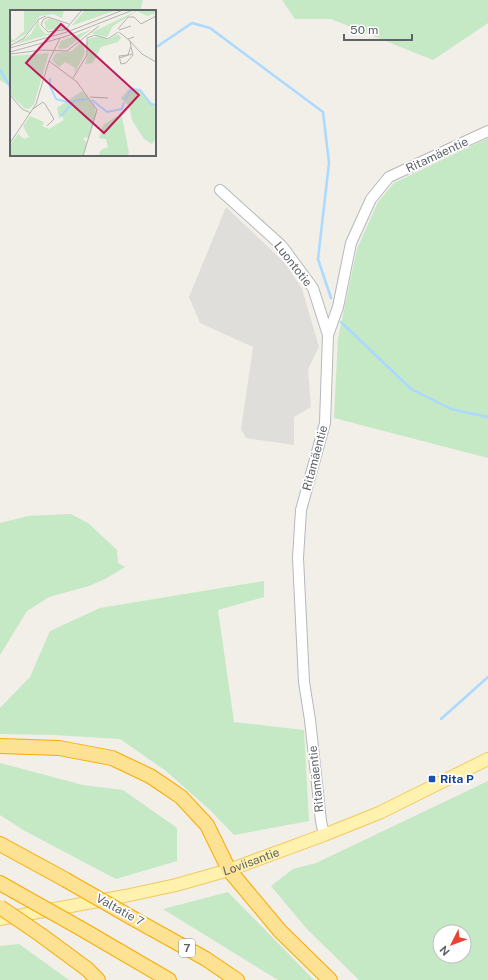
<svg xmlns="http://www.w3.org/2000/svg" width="488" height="980" viewBox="0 0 488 980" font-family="'Public Sans',sans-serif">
  <rect width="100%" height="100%" fill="#f1efe8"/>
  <path fill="#e0deda" d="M226,207L286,264L302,289L319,347L308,369L311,407L294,417V445L246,438L241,429L253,347L200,323L189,297Z"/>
  <g fill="#c5e8c5" fill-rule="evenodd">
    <path d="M0,0H143L140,11H11V87L0,80Z"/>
    <path d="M282,0H488V23L433,60L331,19H295Z"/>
    <path d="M488,138V458L334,418L338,338L357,249L378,202L394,183Z"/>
    <path d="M71,514L88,523L117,550L118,563L125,567L105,579L89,586L49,597L27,611L0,655V523L28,516Z"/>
    <path d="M264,581V597L218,610L234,722L304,730L309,821L234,835L210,810L166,771L120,739L54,735L0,734V708L30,677L50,631L100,608Z"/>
    <path d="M0,763L83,785L123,790L177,828V861L116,879L25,831L0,815Z"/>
    <path d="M488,781V980H359L307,929L271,886L293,869L316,863ZM440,932H464V956H440Z"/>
    <path d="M228,892L313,979L314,980H278L163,909Z"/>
    <path d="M19,944L69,980H0V946Z"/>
  </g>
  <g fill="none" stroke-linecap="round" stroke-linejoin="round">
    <g stroke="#aadaff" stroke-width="2.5">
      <path d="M155,48L192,23L210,28L323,112L329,163L318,259L331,298"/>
      <path d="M0,70L11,88"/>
      <path d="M341,322L411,389L451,409L487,417L488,416"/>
      <path d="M441,719L488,677"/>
    </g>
    <defs>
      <g id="minor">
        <path d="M220,190L282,246L313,288L328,335"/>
        <path d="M324,835L321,821L310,720L304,682L298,558L301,510L325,423L328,335L338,307L351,243L371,199L389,177L488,131"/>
      </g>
      <g id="major">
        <path id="s1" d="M0,919L125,896L176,885L229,870L324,835L379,813L488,759"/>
      </g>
      <g id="highway">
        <path d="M0,746L59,748L112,758L150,776L165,786L181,797L207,825L229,870L280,931L330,980"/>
        <path d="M0,844L66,880"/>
        <path d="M0,883L14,891"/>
        <path d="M134,919L206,959L237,980"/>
        <path d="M80,928L169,980"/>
        <path d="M41,935L87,969L98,980"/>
      </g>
    </defs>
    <use href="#minor" stroke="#b5b8bc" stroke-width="12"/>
    <use href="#major" stroke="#f2c960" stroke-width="14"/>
    <use href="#highway" stroke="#f9ab00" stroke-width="16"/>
    <use href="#minor" stroke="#fff" stroke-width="10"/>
    <use href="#major" stroke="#fff2af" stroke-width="12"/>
    <use href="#highway" stroke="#fde293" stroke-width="14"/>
    <defs>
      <g id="highway-bridge">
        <path d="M66,880L134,919"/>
        <path d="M14,891L80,928"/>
        <path d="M0,907L41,935"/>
      </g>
    </defs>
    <use href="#highway-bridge" stroke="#f9ab00" stroke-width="16" stroke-linecap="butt"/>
    <use href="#highway-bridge" stroke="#fde293" stroke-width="14"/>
  </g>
  <rect fill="#1a4fb4" stroke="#fff" stroke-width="1.5" x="428" y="775" width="8" height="8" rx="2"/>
  <g text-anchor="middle" stroke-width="3.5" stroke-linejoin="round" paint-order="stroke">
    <rect fill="#fff" stroke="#8f9295" stroke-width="1" x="179" y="939" width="16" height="18" rx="3"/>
    <g font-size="11" font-weight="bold" fill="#5f6368">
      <text x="187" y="952">7</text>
    </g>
    <g font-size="12" fill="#5f6368" stroke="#fff">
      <text transform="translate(437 155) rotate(-25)" y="4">Ritamäentie</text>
      <text transform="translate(293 264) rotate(52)" y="4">Luontotie</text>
      <text transform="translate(315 458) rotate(-75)" y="4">Ritamäentie</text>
      <text transform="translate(316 779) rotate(-96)" y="4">Ritamäentie</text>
      <text dy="4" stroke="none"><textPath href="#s1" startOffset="258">Loviisantie</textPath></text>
      <text transform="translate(120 910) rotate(29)" y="4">Valtatie 7</text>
    </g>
    <g font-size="12" font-weight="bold" fill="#164399" stroke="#fff" text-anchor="start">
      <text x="440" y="783">Rita P</text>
    </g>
  </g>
  <g transform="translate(10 10)">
    <rect width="146" height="146" fill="#f1efe8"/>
    <path d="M14,0H54L52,8L43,4L30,6L16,24L0,34V29L4,30L14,21ZM75,0H107L61,16ZM128,0H146V3L137,6L127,1L103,16L97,27L81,23ZM40,8L52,13L55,16L53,19L37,20L34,12ZM29,10V16L35,24L45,23L6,34L21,24ZM82,19L57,38L50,39L48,37L51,31ZM108,24L111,28L108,32L91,37L83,53L75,54L78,43L76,34L78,29L88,26L98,30ZM72,31L75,43L64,64L65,58L55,52L49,57L42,50L46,43L62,41ZM39,43L24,94L19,99L14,98L0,84V46ZM129,79L146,98V128L142,134L134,129L122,110L119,96L111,88L118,80ZM72,81L84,95L86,103L79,128L75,127L73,130L77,132L73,146H0V135L8,124L14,129L19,127L13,116L20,106L34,112L32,116L39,119L54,110L52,106L49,108L47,98ZM106,107H112L119,143L116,146H88L91,140L98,137L96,129L89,128L93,115Z" fill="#c5e8c5"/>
    <path fill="none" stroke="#aadaff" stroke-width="2" d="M40,68V76L46,89L61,93M82,90L97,102L112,99L114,92M115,90L121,79L130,80L141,94L146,95M51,106L64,91L78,89"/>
    <path fill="none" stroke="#b3b3b1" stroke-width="1" d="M59,14L38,7L33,10L31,15L38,22L59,19M108,19L118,7H124L131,14L146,6M55,20L72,0M109,20L121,16M109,22L120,31L121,36L118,45L109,46L111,54L116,53L123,45L121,37M124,27L118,29L132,44L146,52M0,36L14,28L29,9L36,6M0,38L57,22L113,0M0,42L54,27L123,0M1,44L32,40L57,41L89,16M109,48L122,44M39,51L67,72L87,100L73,146M63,68L77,45V28L85,25L98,29L108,22M0,85L12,99L21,103M80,87L98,88M23,99L33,92L35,94L44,109L37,116M0,133L26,94L39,51L50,28"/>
    <path fill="#c2185b" fill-opacity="0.15" stroke="#c2185b" stroke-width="2" d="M51,14L129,85L94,123L16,53Z"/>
    <rect width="146" height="146" fill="none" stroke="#5f6368" stroke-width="2"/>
  </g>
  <g transform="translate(452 944) rotate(228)"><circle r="19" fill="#ffffff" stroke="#bfc1c3"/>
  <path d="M0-3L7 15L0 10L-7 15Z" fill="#ea4335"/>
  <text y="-6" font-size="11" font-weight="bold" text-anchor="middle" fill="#5f6368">N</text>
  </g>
  <path d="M344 34v6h68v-6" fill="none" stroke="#5f6368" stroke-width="2"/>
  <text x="350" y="34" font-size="12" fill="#5f6368" stroke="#ffffff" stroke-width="3" paint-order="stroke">50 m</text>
</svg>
